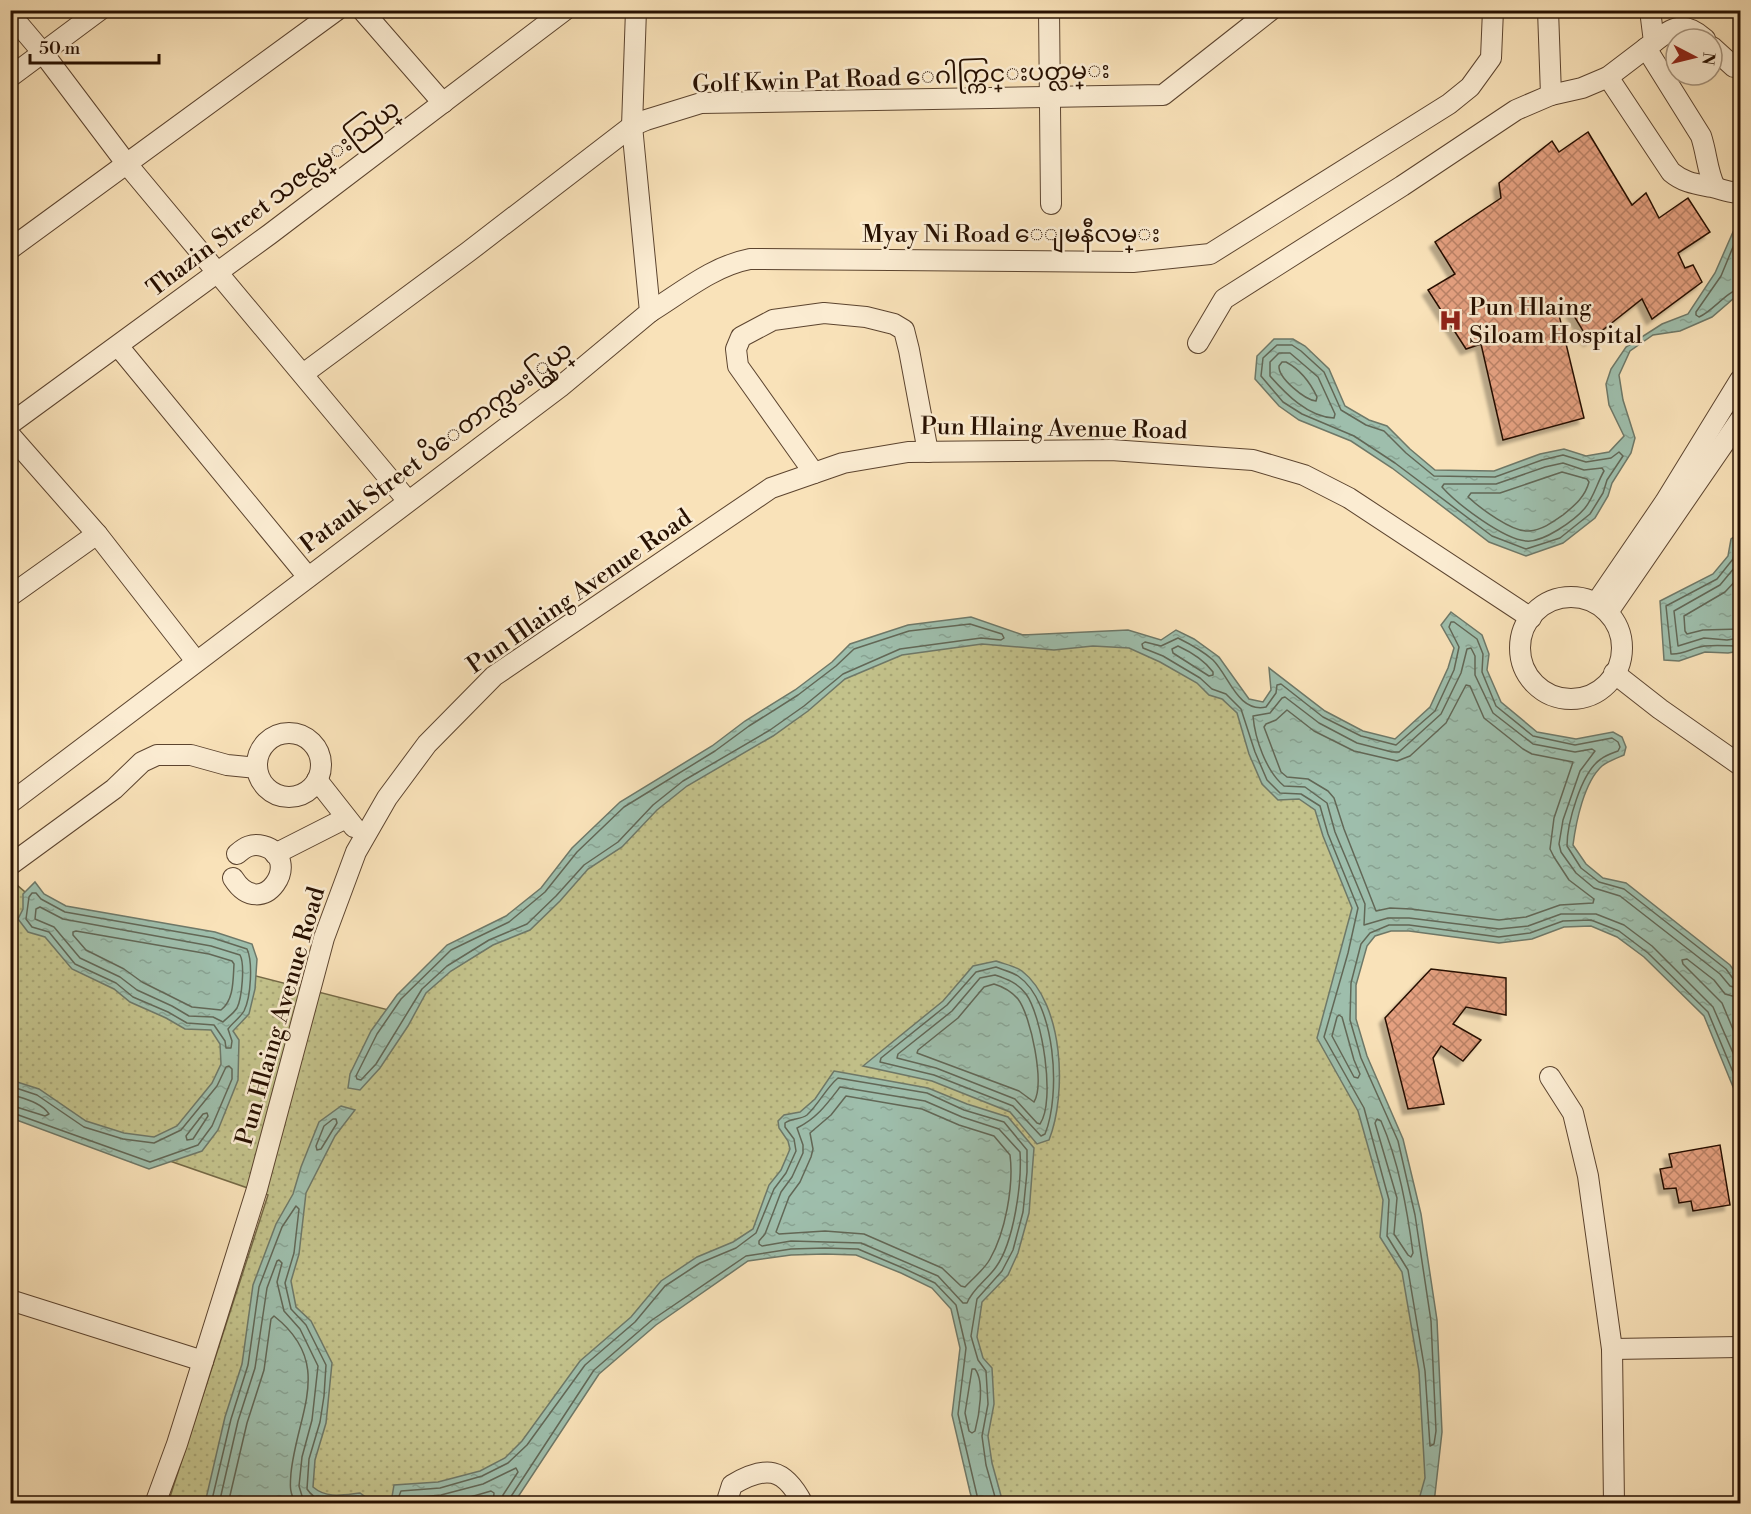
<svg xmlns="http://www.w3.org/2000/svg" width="1751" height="1514" viewBox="0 0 1751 1514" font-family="'Libre Bodoni','Noto Sans Myanmar',serif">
  <defs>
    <pattern id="grass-dots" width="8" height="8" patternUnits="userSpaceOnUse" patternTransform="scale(1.5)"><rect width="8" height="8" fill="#c3c28b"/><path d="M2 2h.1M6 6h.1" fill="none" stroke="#a8a676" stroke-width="1.8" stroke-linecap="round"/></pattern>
    <pattern id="water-ripples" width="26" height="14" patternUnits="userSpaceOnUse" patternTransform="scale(1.5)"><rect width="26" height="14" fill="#9ebeac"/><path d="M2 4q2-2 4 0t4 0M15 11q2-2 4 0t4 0" fill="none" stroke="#88a292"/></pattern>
    <pattern id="building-cross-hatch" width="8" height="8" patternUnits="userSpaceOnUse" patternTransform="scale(1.5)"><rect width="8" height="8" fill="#e4a080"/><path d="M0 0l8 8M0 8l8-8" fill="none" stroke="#b98166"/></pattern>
    <filter id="shadow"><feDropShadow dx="-5.5" dy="5.5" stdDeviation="1.5" flood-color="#0004"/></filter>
  </defs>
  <rect width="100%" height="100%" fill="#f9e2b9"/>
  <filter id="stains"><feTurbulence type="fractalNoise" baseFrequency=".00333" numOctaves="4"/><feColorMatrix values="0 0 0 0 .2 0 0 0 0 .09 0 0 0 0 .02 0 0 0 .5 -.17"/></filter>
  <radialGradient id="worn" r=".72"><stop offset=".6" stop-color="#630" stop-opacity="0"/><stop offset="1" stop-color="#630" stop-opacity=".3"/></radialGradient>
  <path fill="url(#grass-dots)" stroke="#756946" stroke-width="1.5" d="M957,632L1123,639L1374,775L1339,1029L1406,1217L1433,1433L1425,1504L989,1503L959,1266L773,1234L589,1369L503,1503H168L268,1195L11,1106V880L66,927L400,1013L443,962L532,906L633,815L853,661Z"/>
  <g fill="url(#water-ripples)" stroke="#6e7868" stroke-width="1.5">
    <path d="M1740,216V293L1712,317L1680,331L1653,335L1630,351L1619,375L1623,400L1635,438L1631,453L1612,483L1608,496L1595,518L1563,543L1526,556L1489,542L1392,468L1351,441L1299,420L1279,406L1255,379L1257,356L1274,339H1293L1305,346L1329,369L1345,406L1369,420L1387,426L1410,449L1435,470L1494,471L1540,454L1564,449L1586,456L1609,452L1624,436L1609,405L1606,384L1611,369L1626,347L1662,324L1688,314L1715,273Z"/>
    <path d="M1740,533V651L1728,653L1705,652L1679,661L1664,660L1660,601L1713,574L1728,556L1731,539Z"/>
    <path d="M1451,612L1482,635L1489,654L1487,670L1501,702L1537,732L1576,739L1613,732L1622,737L1626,747L1624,755C1617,758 1608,761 1602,766C1584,782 1576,822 1573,845L1586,864L1603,878L1626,883L1730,965L1740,979V1104L1704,1016L1644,957L1617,937L1591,926L1564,927L1532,939L1499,943L1409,931H1391L1375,936L1367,946L1356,985V1019L1367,1056L1403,1139L1421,1214L1437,1320L1442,1432L1434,1503H1418L1425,1478L1419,1371L1402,1272L1380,1237L1383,1200L1358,1111L1317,1038L1352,908L1323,836L1315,810L1299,799L1278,800L1262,784L1249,754L1237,713L1222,699L1209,695L1197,683L1160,662L1129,648L1093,646L1054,650L982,644L902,655L845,679L808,711L773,736L687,786L657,810L622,847L588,869L560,901L530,930L493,945L451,971L426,993L408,1026L380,1068L360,1090L348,1088L350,1074L371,1031L397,995L447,945L506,916L541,888L572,848L620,802L712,746L745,721L795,690L832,662L850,644L908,625L971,617L1023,635L1128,630L1161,640L1176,630L1194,639L1219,657L1249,699L1263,702L1271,690L1269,668L1325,711L1363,731L1395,739L1430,707L1448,668L1454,648L1441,625Z"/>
    <path d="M35,882L44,894L66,906L215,932L252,944L257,959L255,989L249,1014L233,1031L239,1040L238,1080L218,1130L202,1151L149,1169L11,1118V1080L39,1089L86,1121L124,1133L154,1137L177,1126L212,1083L221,1064L220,1044L211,1030L185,1029L166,1018L130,1002L114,989L72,969L45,937L28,932L18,919L23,909V894Z"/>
    <path d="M996,961C1004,964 1015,966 1022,971C1064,1004 1067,1094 1049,1140L1037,1144L1010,1112L932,1081L863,1066L943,1001L973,966Z"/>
    <path d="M834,1071L928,1088L967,1104L1008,1117L1034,1148L1029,1213L1018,1253L1008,1275L982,1302L977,1337L983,1358L992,1368L994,1404L988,1436L992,1463L1003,1503H973L970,1492L952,1415L960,1348L951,1309L932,1288L901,1273L856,1255L825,1254L791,1255L748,1261L656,1325L599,1374L514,1503H395L392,1497L394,1485L438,1482L480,1471L505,1458L522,1441L580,1361L631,1317L661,1281L697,1257L733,1242L753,1229L769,1185L781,1170L790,1149L788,1141L779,1128L778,1121L784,1115L800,1112L815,1099Z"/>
    <path d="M341,1106L355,1110L335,1136L306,1193L299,1254L291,1281L296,1307L311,1321L332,1363L326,1423L315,1460L313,1487C327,1499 343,1495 360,1493L374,1503H205L225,1417L242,1364L253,1285L276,1224L293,1194L301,1167L319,1122Z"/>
  </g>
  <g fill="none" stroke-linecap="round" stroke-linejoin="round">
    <g stroke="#626756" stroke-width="1.5">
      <path d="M1740,230L1721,276L1696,312V315L1699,317C1713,311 1727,291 1740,289"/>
      <path d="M1277,345H1292L1301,351L1324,372L1341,410L1366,425L1384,431L1406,453L1434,476L1495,477L1542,460L1563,455L1586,462L1611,458L1619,452L1623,456L1607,480L1603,493L1590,514L1560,538L1526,549L1492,536L1395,463L1354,436L1302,414L1283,402L1261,376L1263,358Z"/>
      <path d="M1279,353H1290L1318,377L1335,414L1334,418C1308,417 1286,394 1270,376V362Z"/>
      <path d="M1282,362H1286C1301,370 1310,382 1317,397L1316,401C1305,400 1278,378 1279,366Z"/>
      <path d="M1563,463L1584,470L1602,468L1604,471C1597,483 1594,497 1585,508C1575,520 1543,543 1526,541C1503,539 1457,504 1442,487L1444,484H1496L1545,467Z"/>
      <path d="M1562,472L1587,479L1589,482C1585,497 1575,505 1563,515C1553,522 1542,530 1529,531C1513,533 1480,508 1468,497L1471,493H1500Z"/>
      <path d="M1740,540L1737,543L1733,559L1717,579L1666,606L1671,654C1684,655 1693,647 1705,646C1717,645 1729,646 1740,646"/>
      <path d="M1740,561L1720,585L1674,611L1678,646L1704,638L1727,640L1740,638"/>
      <path d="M1740,576L1725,592L1684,616L1685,631L1687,634L1703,630L1740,629"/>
      <path d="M970,624L1002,634L1004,638L1001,640L981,638L900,649L843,674L804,706L770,730L683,781L653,805L618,842L584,865L556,896L527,924L489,940L447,966L422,989L376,1064L361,1080L357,1079L356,1076L377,1034L401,999L451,950L509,922L545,892L577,852L624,807L715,751L749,726L798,695L836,666L854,649L909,631Z"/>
      <path d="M1178,646C1191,652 1205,661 1213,672V675L1209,676L1173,653L1172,649Z"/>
      <path d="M1466,685L1470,686L1484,718L1523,749L1532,754L1573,762L1554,818L1550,849L1554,857L1569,880L1594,899L1593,903L1560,905L1526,917L1499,920L1411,909L1390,908L1376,911L1344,829L1334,798L1328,791L1308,779L1287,777L1281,772L1264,727L1266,724L1276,720L1287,710L1314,731L1354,751L1397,761L1410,756L1446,723Z"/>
      <path d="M32,893H36L41,899L65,912L213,938L247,949C253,962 251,997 244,1011C240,1018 232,1023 228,1029L232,1041L231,1048H226L225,1041L214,1025L187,1023L168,1012L133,997L116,983L75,964L49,932L32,927L26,919L29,897Z"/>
      <path d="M40,907L63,919L211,946L240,955C245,964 242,998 237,1008C234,1013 227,1018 223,1022L213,1017L189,1016L172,1006L137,990L120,977L80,958L54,927L35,919L36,909Z"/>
      <path d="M76,931L209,954L232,961L234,964C233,980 234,1000 221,1010L192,1007L142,982L124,969L86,950L73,935V932Z"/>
      <path d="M996,967C1003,970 1012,972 1018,976C1056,1002 1061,1095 1045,1134L1041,1136L1013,1106L934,1075L880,1062L881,1058L947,1005L976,972Z"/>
      <path d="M995,975C1007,979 1018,983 1026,994C1042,1016 1056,1101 1040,1124L1037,1123L1015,1099L936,1068L897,1058L898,1054L952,1011L980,978Z"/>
      <path d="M1740,982L1734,980L1726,969L1624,889L1599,882L1581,868L1567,846C1567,824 1581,772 1601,759C1606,755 1613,753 1618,751L1620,747L1618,742L1612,738L1575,745L1533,736L1496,706L1482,672L1483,654L1477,639L1454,622H1451L1449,627L1459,647L1454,670L1435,711L1396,745L1361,736L1323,717L1281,684L1277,685L1276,693L1266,707C1238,713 1229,676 1213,660C1203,651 1190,644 1178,638L1161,646L1145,642L1142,644L1143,648L1163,656L1200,678L1212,689L1226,694L1241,709L1255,752L1267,780L1280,793L1301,794L1320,806L1328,834L1358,908L1348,953L1324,1037L1364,1108L1389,1200L1387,1236L1408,1270L1425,1371L1430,1446L1434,1444L1436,1431L1431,1321L1415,1215L1398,1141L1361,1058L1350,1020L1351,983L1361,944L1370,933L1389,925H1409L1499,937L1530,933L1563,921L1591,920L1619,931L1648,953L1708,1012L1740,1089"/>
      <path d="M994,984C1004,987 1011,991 1018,999C1031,1016 1045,1084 1034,1102L1019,1091L917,1053L918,1050L958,1018L984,987Z"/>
      <path d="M1740,989L1730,986L1720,974L1620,896L1594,888L1576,873L1561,852L1559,844L1563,820L1580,771L1595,751L1592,749L1575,752L1533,744L1493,713L1475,675V656L1471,648L1467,649L1461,673L1441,714L1399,752H1392L1357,743L1319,723L1285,697L1282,698L1270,713L1253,716C1255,739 1266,771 1284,786L1305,787L1327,803L1335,832L1365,904L1364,925L1388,918H1409L1499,929L1528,926L1561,914H1596L1624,925L1652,946L1713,1007L1740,1069"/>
      <path d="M1740,998L1725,994L1714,980L1687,959L1682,960L1683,964L1722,1003L1740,1046"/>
      <path d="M1339,1015L1342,1017L1354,1060L1360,1074L1358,1078L1354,1077L1332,1036L1337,1017Z"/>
      <path d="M10,1086L37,1095L84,1127L123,1139L154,1143L181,1130L217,1086L226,1067L229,1066L232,1069V1079L212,1126L198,1145L150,1162L10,1112"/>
      <path d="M840,1087L925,1101L962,1117L999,1129L1020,1152C1022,1183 1014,1242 996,1267C987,1280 973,1288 967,1303H963L938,1276L861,1243L791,1241L762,1246L759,1244V1241L765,1234L781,1192L792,1177L803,1153V1145L797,1128C817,1118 827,1104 840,1087Z"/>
      <path d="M10,1094C24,1099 41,1102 49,1114L45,1116L10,1105"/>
      <path d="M846,1096L922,1109L959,1125L994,1136L1010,1155C1014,1186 1005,1233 990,1259C984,1270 973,1278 965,1287L961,1286L942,1268L864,1234L825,1231L779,1234L776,1232L789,1197L800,1182L811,1157L813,1149L810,1133L831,1115Z"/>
      <path d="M207,1113L208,1116L193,1139L187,1140L186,1136L203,1114Z"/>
      <path d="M333,1119H336L337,1123L321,1149L317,1150L316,1146L324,1126Z"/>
      <path d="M1377,1119L1381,1121C1399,1162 1407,1209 1413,1253L1411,1257L1408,1255L1394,1234L1397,1198L1375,1123Z"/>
      <path d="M972,1369H975C985,1382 979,1416 975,1431L972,1433L969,1431L965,1413Z"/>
      <path d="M211,1504L231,1419L248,1365L259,1287L282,1227L296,1206L299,1209L294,1253L285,1283L291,1309L306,1325L326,1365L324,1396L320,1422L309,1459L307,1489C323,1513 347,1491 364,1504"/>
      <path d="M219,1504L238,1421L255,1368L267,1288L277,1261L279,1260L282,1263L277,1282L284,1311L300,1329L318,1366L312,1420L302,1457L299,1486L302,1496L311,1504"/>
      <path d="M228,1504L247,1423L264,1370L271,1319L274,1316C335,1364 297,1413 291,1473C290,1485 289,1494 297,1504"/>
      <path d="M400,1504L399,1496L401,1491L440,1488L482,1476L508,1463L527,1445L585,1365L635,1322L665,1286L700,1263L736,1248L756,1233L774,1189L786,1173L796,1151L794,1139L785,1127V1123C791,1118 800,1120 807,1115C819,1104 826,1088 838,1078L927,1093L964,1110L1004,1122L1027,1150V1172L1023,1212L1013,1250L1002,1271L977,1299L971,1336L978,1360L986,1371L988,1404L982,1436L986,1465L997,1504"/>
      <path d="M408,1504L410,1498L441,1495L483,1484L516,1468L518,1472L503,1495L502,1504"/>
      <path d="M446,1504L491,1491L494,1493L493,1504"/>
      <path d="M509,1504L510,1498L594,1370L652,1320L746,1256L791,1249L825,1248L858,1249L903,1268L935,1283L956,1305L966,1348L958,1414L979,1504"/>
    </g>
  </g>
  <g fill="url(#building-cross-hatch)" stroke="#271001" stroke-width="1.5" filter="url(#shadow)">
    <path d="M1588,132L1632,205L1646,193L1659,218L1688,198L1710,232L1678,253L1685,268L1693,265L1702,282L1652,319L1642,299L1589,341L1567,304L1559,315L1584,418L1503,440L1481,344L1466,349L1428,290L1455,274L1435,242L1501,198L1499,183L1552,141L1559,152Z"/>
    <path d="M1431,969L1506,978V1015L1466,1007L1453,1024L1481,1040L1463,1061L1441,1046L1433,1058L1444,1104L1408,1109L1385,1018Z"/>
    <path d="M1720,1145L1730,1205L1693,1211L1691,1201L1679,1203L1676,1188L1664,1189L1660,1169L1672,1167L1669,1154Z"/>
  </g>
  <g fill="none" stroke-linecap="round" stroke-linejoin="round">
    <defs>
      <g id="minor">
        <path d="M362,10L443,103"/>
        <path d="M1049,10L1051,204"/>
        <path d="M10,14L43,53L126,163L408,501"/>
        <path d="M1654,42C1674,26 1684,21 1705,39"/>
        <path d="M1712,47L1734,67"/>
        <path d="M1646,48L1701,136C1707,154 1707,171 1715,187"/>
        <path d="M10,77L100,10"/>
        <path d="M1608,77L1671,172C1684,183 1697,184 1712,187C1723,189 1729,194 1740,192"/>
        <path d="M1551,95L1582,88L1608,77L1654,42L1650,10"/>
        <path d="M10,249L337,10"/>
        <path d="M650,312C681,293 713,266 750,259L1133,262L1210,254L1449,104L1470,87L1491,58L1493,10"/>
        <path d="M1198,343L1224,299L1402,186L1516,110L1551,95L1548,10"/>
        <path d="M118,346L308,577"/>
        <path d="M303,374L468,252L632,126L646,120L701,103L1163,95L1271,10"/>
        <path d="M10,424L270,234L565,10"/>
        <path d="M10,435L97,534L196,661"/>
        <path d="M814,473L738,366L736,349L741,337L773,320L824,313L866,317L894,324L904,330L909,350L928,452"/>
        <path d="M10,596L97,534"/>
        <circle cx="1571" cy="648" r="51"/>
        <path d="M1596,603L1665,502L1740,380"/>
        <path d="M1608,612L1740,420"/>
        <path d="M1614,673L1660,709L1740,765"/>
        <circle cx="289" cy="765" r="32"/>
        <path d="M317,780L354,827"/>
        <path d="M10,803L560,387L650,312L632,126L636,10"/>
        <path d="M275,854L346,818"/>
        <path d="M10,865L114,789L142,762L157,755H191L227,765L257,768"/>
        <path d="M233,878C263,925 305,857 263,846C252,843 245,847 237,854"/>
        <path d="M1550,1077L1573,1113L1588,1176L1612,1349L1614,1504"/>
        <path d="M10,1300L203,1361"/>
        <path d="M1612,1349L1740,1347"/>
        <path d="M155,1504L177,1444L257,1189L324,938L356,852L387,798L427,744L494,676L771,488L843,463L908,452L1111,450L1253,460L1304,475L1349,498L1531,618"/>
        <path d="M726,1504L732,1485C766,1465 784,1467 803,1504"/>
      </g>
    </defs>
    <use href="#minor" stroke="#5c442f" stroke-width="22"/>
    <use href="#minor" stroke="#fbecd2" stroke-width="20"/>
  </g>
  <defs>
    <symbol id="hospital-bare" viewBox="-9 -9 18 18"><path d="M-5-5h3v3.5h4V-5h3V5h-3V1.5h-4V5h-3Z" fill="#8f2418" stroke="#fbecd2" stroke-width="2.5" paint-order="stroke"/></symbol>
  </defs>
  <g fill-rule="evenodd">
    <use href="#hospital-bare" x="1434" y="304" width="33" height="33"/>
  </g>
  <g text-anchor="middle" stroke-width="5" stroke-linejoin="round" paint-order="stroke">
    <g font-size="24" fill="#271001" stroke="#fbecd2">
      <text transform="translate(901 77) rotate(-2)" y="8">Golf Kwin Pat Road ေဂါက္ကြင္းပတ္လမ္း</text>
      <text transform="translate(273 198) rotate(-37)" y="8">Thazin Street သဇင္လမ္းသြယ္</text>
      <text x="1011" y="242">Myay Ni Road ေျမနီလမ္း</text>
      <text transform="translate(1054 428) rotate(1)" y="8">Pun Hlaing Avenue Road</text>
      <text transform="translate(436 447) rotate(-37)" y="8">Patauk Street ပိေတာက္လမး္သြယ္</text>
      <text transform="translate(579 591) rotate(-35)" y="8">Pun Hlaing Avenue Road</text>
      <text transform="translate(280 1016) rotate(-74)" y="8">Pun Hlaing Avenue Road</text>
    </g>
    <g font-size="24" fill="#271001" stroke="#fbecd2" text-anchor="start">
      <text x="1469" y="315">Pun Hlaing<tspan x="1469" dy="28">Siloam Hospital</tspan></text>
    </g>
  </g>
  <rect width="1751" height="1514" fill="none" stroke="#f9e2b9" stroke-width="36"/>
  <rect x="12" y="12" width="1727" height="1490" fill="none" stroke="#271001" stroke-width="3"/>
  <rect x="18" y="18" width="1715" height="1478" fill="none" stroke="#271001" stroke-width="1.5"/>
  <g transform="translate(1694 57) rotate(97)"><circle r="28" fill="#fbecd2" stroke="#a6947e" stroke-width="1.5"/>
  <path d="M0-4.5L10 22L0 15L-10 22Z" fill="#8f2418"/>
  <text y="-9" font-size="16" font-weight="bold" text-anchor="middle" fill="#271001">N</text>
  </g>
  <path d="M30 54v9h129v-9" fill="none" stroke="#271001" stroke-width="3"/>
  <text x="39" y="54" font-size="18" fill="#271001" stroke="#fbecd2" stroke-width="4.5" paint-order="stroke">50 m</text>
  <rect width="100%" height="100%" filter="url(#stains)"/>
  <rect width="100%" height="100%" fill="url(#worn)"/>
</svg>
